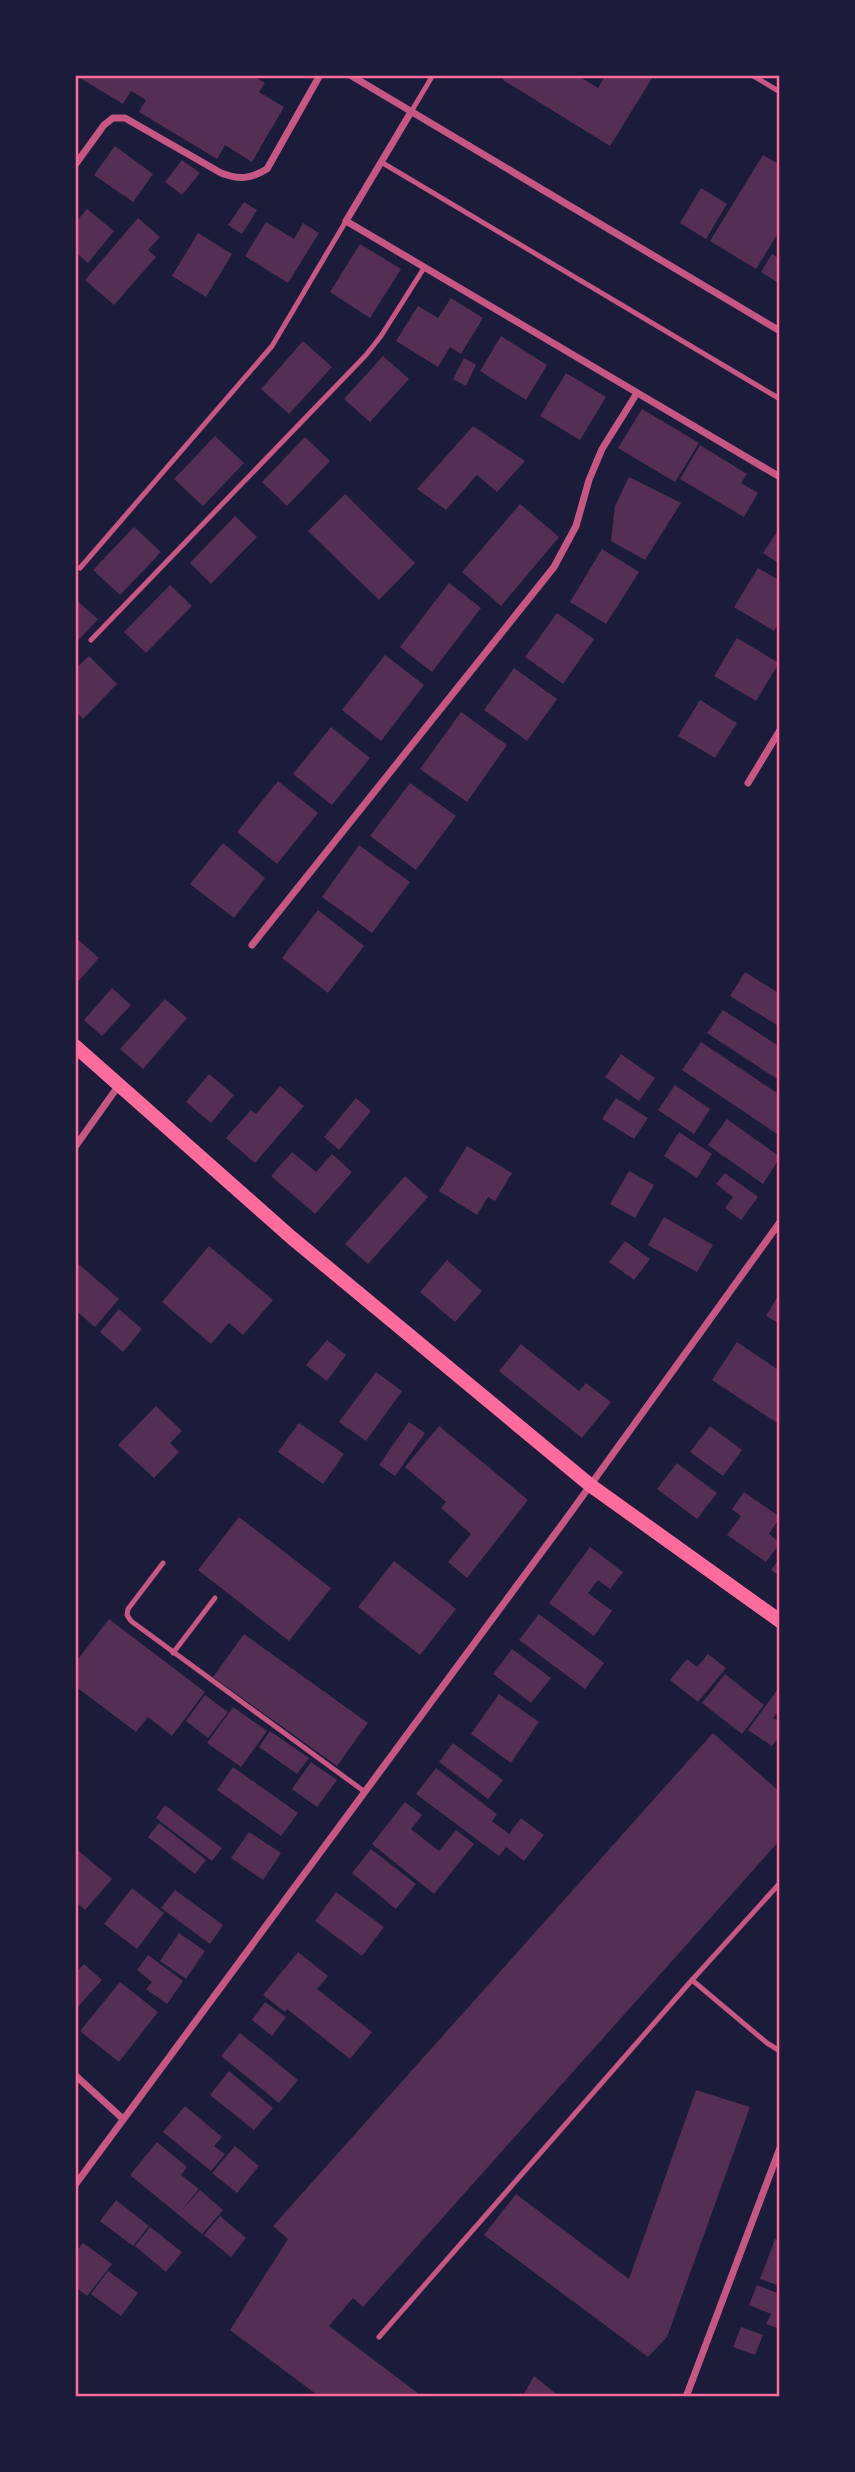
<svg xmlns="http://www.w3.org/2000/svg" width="855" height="2472" viewBox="0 0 855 2472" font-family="'Source Sans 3',sans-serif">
  <rect width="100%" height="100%" fill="#1b1b3a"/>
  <g fill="#542f53">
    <path d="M75,75H252L265,83L259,92L284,107L252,162L225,145L217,159L139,112L146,100L131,91L123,104Z"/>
    <path d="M505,75H577L598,88L606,75H654L610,146L503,80Z"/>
    <path d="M115,146L153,174L133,202L94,175Z"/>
    <path d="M763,155L780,165V230L756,269L710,241Z"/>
    <path d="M182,160L200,173L182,195L165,182Z"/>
    <path d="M701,188L727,204L706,239L680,223Z"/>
    <path d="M244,202L257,210L242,234L228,225Z"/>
    <path d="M87,209L114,231L88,263L75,252V223Z"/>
    <path d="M138,218L160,237L148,250L156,257L114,305L85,280Z"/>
    <path d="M266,222L294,239L303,223L319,233L288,283L245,256Z"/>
    <path d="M198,233L232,254L206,297L172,276Z"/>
    <path d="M360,244L401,269L370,318L330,292Z"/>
    <path d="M772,254L780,259V284L761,272Z"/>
    <path d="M451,298L483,318L461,354L450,347L438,367L396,341L418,306L438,318Z"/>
    <path d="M501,336L547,365L526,400L480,371Z"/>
    <path d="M303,341L332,367L289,414L261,389Z"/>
    <path d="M383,356L409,379L370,422L344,399Z"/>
    <path d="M464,358L476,365L466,386L453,379Z"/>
    <path d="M566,373L606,397L580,440L540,416Z"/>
    <path d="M642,409L699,443L675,482L618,448Z"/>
    <path d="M473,426L525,461L497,492L477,475L446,510L417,489Z"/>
    <path d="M215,436L244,463L203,506L174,479Z"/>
    <path d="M305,437L330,461L287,506L262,482Z"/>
    <path d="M700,445L747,474L741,483L758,493L744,517L680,479Z"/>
    <path d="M629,477L681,503L645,560L611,541L615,506Z"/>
    <path d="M345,494L415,563L379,600L308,531Z"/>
    <path d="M520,504L559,537L501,606L462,572Z"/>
    <path d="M235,516L257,537L211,584L190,563Z"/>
    <path d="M134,527L161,552L120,595L93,570Z"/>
    <path d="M780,527V564L763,553Z"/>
    <path d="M602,549L639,572L606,624L570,602Z"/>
    <path d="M758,568L780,581V622L774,631L734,607Z"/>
    <path d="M449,583L481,608L432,672L400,647Z"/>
    <path d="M170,585L192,606L146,653L124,632Z"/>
    <path d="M75,599L98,619L75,644Z"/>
    <path d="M557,613L594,639L563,684L525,657Z"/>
    <path d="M737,638L779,663L756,701L714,676Z"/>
    <path d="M385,655L424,685L381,741L342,710Z"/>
    <path d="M89,656L117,684L83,719L75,711V669Z"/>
    <path d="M514,668L557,699L527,741L484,710Z"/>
    <path d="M700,700L737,723L715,758L678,736Z"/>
    <path d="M461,712L507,745L467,802L420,769Z"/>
    <path d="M331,727L370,758L332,805L293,774Z"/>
    <path d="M278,781L318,813L277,864L237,832Z"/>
    <path d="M410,783L456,816L416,870L370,836Z"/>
    <path d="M223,843L265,878L234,918L190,884Z"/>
    <path d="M359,845L410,882L372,933L322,897Z"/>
    <path d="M318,910L364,946L328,993L282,958Z"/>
    <path d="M75,937L99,958L75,985Z"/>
    <path d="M745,972L780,994V1027L730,996Z"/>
    <path d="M112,988L131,1005L102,1036L84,1020Z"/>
    <path d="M165,999L187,1018L143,1069L120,1049Z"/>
    <path d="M723,1010L780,1047V1081L707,1033Z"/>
    <path d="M701,1042L780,1095V1136L682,1070Z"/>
    <path d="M621,1054L655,1078L639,1101L605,1077Z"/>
    <path d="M209,1074L234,1095L211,1123L186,1102Z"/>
    <path d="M675,1085L710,1109L694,1134L658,1110Z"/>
    <path d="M280,1086L304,1106L255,1163L226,1138L251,1110L256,1114Z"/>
    <path d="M356,1098L371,1111L339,1150L324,1137Z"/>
    <path d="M616,1098L648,1118L634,1139L602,1119Z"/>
    <path d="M727,1119L780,1157L763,1184L708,1145Z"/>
    <path d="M679,1132L712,1154L697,1178L664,1156Z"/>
    <path d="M467,1146L512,1173L495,1201L488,1197L477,1215L439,1191Z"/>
    <path d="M292,1152L316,1172L332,1154L352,1172L315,1214L271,1176Z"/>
    <path d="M629,1171L654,1185L635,1218L610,1204Z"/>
    <path d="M725,1173L758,1197L741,1220L725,1208L733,1197L716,1184Z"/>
    <path d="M405,1176L428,1197L368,1264L345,1244Z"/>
    <path d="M664,1217L713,1245L697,1272L648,1245Z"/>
    <path d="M625,1241L650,1259L634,1280L609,1262Z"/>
    <path d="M209,1246L273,1300L243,1335L229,1323L211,1344L162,1302Z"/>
    <path d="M447,1260L482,1291L455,1322L420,1292Z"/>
    <path d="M75,1261L119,1299L95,1327L75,1310Z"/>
    <path d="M780,1292V1324L766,1316Z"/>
    <path d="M119,1309L142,1329L123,1352L100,1332Z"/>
    <path d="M327,1340L346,1355L327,1381L306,1365Z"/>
    <path d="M737,1342L780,1371V1425L712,1380Z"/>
    <path d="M521,1344L579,1391L586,1383L611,1402L582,1438L499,1371Z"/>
    <path d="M376,1372L402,1391L366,1441L339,1422Z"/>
    <path d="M156,1406L182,1431L170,1443L179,1452L154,1478L118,1445Z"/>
    <path d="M409,1422L425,1433L395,1476L379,1465Z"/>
    <path d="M299,1423L344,1454L323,1484L278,1452Z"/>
    <path d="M439,1426L528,1500L467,1578L448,1562L471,1534L441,1508L446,1502L405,1467Z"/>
    <path d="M710,1426L742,1450L723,1476L690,1452Z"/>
    <path d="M677,1463L717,1493L697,1519L657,1489Z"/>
    <path d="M744,1492L780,1517L769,1534L780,1543L766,1562L727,1535L741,1516L732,1509Z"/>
    <path d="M239,1517L331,1588L289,1641L198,1570Z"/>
    <path d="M590,1547L623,1572L610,1589L598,1580L588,1593L612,1611L594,1636L549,1603Z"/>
    <path d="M780,1558V1576L771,1570Z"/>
    <path d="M394,1561L456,1609L420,1655L358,1607Z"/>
    <path d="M539,1614L604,1663L585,1689L519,1640Z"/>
    <path d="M109,1619L205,1692L172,1736L148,1717L136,1732L75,1686V1663Z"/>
    <path d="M244,1634L368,1723L337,1766L213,1677Z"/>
    <path d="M512,1649L551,1678L531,1703L493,1674Z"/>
    <path d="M708,1654L726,1668L698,1702L670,1680L687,1659L697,1667Z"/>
    <path d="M725,1674L764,1705L742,1734L702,1703Z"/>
    <path d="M780,1686V1708L773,1718L780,1722V1736L772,1746L748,1730Z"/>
    <path d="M499,1694L539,1722L511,1763L471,1734Z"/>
    <path d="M205,1695L228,1712L208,1738L186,1721Z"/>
    <path d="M233,1707L267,1731L241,1767L207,1743Z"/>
    <path d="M270,1731L309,1758L297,1774L259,1747Z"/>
    <path d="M713,1733L780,1792V1840L363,2307L353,2298L329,2326L423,2397H320L230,2330L288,2239L273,2226Z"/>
    <path d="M453,1743L503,1780L488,1799L439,1762Z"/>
    <path d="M311,1762L337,1780L317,1807L292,1789Z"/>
    <path d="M233,1767L298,1813L281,1836L217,1790Z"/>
    <path d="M436,1768L497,1814L492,1821L509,1834L521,1818L544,1835L524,1861L506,1847L499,1856L416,1794Z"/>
    <path d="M405,1802L422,1815L411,1829L439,1851L456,1830L474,1844L434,1894L372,1844Z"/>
    <path d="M165,1805L222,1848L212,1861L156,1818Z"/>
    <path d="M159,1823L206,1860L195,1874L148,1837Z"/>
    <path d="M249,1832L281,1853L263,1880L231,1858Z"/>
    <path d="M75,1848L112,1879L85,1910L75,1901Z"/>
    <path d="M371,1849L416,1884L396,1909L352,1873Z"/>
    <path d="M132,1888L164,1913L137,1949L104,1924Z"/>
    <path d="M175,1890L223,1925L210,1944L161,1908Z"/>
    <path d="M336,1892L384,1927L362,1956L315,1921Z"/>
    <path d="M179,1933L205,1951L186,1979L160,1961Z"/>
    <path d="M298,1952L328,1976L317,1989L372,2032L350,2059L287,2009L285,2012L263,1995Z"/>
    <path d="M148,1955L183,1981L167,2004L146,1989L152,1982L137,1970Z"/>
    <path d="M84,1964L102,1980L75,2010V1973Z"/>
    <path d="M120,1982L158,2012L119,2062L80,2031Z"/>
    <path d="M265,2002L286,2017L272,2036L252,2020Z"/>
    <path d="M240,2033L298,2080L279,2103L221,2056Z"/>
    <path d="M229,2071L273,2108L254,2130L210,2095Z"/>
    <path d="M696,2090L750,2107L667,2337L648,2357L484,2235L516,2194L629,2279Z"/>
    <path d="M185,2106L222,2137L214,2146L225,2154L211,2171L163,2132Z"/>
    <path d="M157,2142L187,2167L181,2175L199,2189L181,2211L200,2190L223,2210L202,2234L130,2175Z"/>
    <path d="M235,2146L259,2166L237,2193L212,2173Z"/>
    <path d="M116,2200L149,2226L133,2246L100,2221Z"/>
    <path d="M220,2216L246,2238L231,2257L204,2235Z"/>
    <path d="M150,2227L182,2252L166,2272L135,2246Z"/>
    <path d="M775,2239L780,2241V2286L760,2279Z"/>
    <path d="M83,2243L112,2264L87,2296L75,2287V2253Z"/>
    <path d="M108,2271L138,2293L121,2316L91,2294Z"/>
    <path d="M757,2285L780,2294V2329L766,2324L771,2314L749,2305Z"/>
    <path d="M741,2327L763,2335L755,2355L733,2347Z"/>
    <path d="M534,2376L560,2397H522Z"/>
  </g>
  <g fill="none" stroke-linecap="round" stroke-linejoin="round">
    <g stroke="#c65784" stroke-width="5">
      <path d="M752,75L780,92"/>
      <path d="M411,112L433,75"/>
      <path d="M381,162L780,399"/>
      <path d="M80,568L272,346L346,221"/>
      <path d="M91,640L366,355L381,336L424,268"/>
      <path d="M163,1563L128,1609L127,1615L131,1621L365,1792"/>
      <path d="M173,1653L215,1598"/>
      <path d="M692,1980L780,1883"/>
      <path d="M379,2337L692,1980L767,2043L780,2051"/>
    </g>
    <g stroke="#c65784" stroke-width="7">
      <path d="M350,75L780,331"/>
      <path d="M411,112L346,221L780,477"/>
      <path d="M75,165L104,125L113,118H125L221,173C239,180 250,179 267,169L320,75"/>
      <path d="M748,783L780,730"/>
      <path d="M252,945L554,567L576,526L589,480L602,449L637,393"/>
      <path d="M75,1147L119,1085"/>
      <path d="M75,2075L123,2119"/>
      <path d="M75,2185L566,1519L780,1222"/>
      <path d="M686,2397L780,2148"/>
    </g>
    <path stroke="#ff6b9d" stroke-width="14" d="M75,1046L292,1238L590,1485L780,1621"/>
  </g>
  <rect width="855" height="2472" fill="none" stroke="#1b1b3a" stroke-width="154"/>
  <rect x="77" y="77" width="701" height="2318" fill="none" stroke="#ff6b9d" stroke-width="2.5"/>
</svg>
